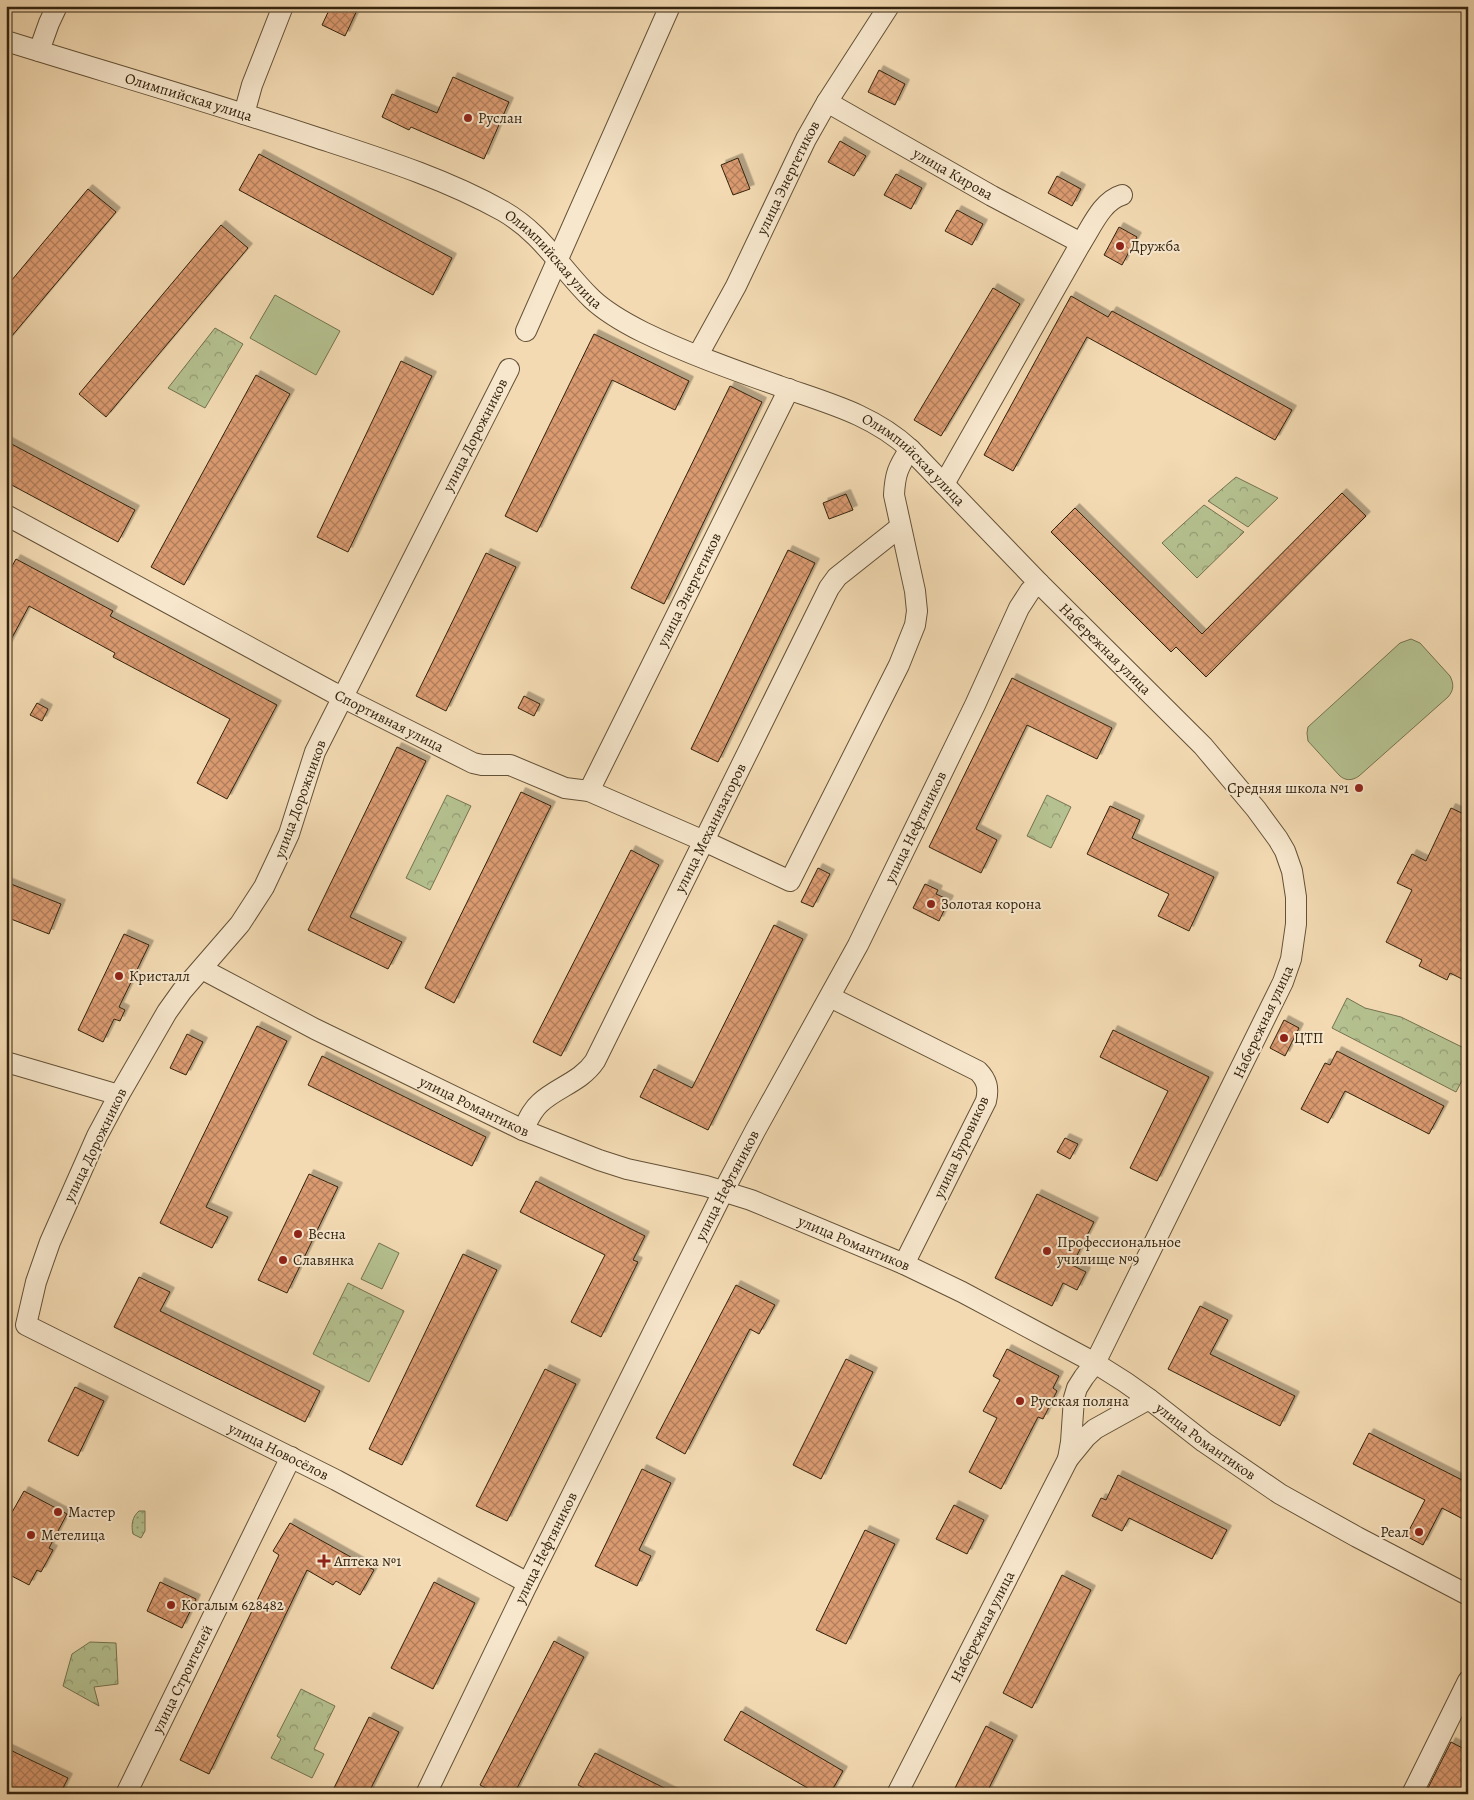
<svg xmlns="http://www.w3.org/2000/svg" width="1474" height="1800" viewBox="0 0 1474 1800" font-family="Alegreya,serif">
  <defs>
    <pattern id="grass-dots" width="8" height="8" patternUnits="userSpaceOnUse" patternTransform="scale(1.25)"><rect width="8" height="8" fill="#b5c190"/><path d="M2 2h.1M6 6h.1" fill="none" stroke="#949c74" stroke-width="1.8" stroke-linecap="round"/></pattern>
    <pattern id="park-crowns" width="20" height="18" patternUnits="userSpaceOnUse" patternTransform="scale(1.25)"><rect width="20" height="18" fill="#b5c190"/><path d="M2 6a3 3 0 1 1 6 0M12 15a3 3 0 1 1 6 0" fill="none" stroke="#949c74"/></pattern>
    <pattern id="building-cross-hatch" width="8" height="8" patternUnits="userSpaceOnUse" patternTransform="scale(1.25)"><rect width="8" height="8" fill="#db9b71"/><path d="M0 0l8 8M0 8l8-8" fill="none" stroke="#b27e5b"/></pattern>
    <filter id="shadow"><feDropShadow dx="4.5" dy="-4.5" stdDeviation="0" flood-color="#0004"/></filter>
  </defs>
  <rect width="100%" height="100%" fill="#f3dab2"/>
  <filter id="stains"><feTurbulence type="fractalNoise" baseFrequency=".004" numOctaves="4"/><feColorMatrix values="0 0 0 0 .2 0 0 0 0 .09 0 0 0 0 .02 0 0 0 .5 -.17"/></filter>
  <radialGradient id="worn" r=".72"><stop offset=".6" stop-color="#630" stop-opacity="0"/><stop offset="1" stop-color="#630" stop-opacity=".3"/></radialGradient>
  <path fill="url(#grass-dots)" stroke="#74724f" d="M139,1511H145V1531L141,1538L133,1534C131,1525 132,1517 139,1511Z"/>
  <g fill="url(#park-crowns)" stroke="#74724f">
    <path d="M215,328L243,344L205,408L168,388Z"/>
    <path d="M1236,477L1278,498L1248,527L1208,501Z"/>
    <path d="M1204,505L1244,532L1197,578L1162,543Z"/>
    <path d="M447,795L471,806L430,890L406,878Z"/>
    <path d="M1047,795L1071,807L1051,848L1027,836Z"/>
    <path d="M1347,998L1365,1008L1401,1017L1468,1050V1069L1456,1092L1332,1028Z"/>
    <path d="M348,1283L404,1311L369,1382L313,1354Z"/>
    <path d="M90,1642L116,1643L118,1684L94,1687L99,1706L63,1686L72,1654Z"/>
    <path d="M301,1689L335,1706L314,1749L324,1754L312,1778L271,1758L281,1739L277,1736Z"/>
  </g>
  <g fill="#b5c190" stroke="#74724f">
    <path d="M275,295L340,331L316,375L250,338Z"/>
    <path d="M1411,639L1420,643L1450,676C1454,684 1454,690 1448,697L1359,776C1352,781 1345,781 1339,775L1308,741L1307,733L1308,727L1400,643Z"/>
    <path d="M379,1243L399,1253L382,1289L361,1279Z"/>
  </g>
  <g fill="url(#building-cross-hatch)" stroke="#33230e" filter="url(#shadow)">
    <path d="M331,6H359L345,36L322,25Z"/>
    <path d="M879,70L905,84L895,105L868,92Z"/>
    <path d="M453,77L509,102L484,159L411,127L409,130L382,117L392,94L437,113Z"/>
    <path d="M840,141L866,156L854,176L828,162Z"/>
    <path d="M259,154L452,258L433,295L239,190Z"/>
    <path d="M738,158L750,189L733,195L721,165Z"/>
    <path d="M896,174L922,188L911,209L884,195Z"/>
    <path d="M1057,176L1081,189L1072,206L1048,193Z"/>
    <path d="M88,189L116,212L6,343V287Z"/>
    <path d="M957,210L983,224L972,245L945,231Z"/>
    <path d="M221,225L248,248L106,417L79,394Z"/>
    <path d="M1119,227L1137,237L1122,265L1104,255Z"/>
    <path d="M993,288L1020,304L941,436L914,420Z"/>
    <path d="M1071,296L1108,317L1112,311L1292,410L1275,440L1087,337L1013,471L984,455Z"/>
    <path d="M594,334L689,381L675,410L612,380L537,532L505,516Z"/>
    <path d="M401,361L432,376L348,552L317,537Z"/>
    <path d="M256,375L290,394L184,585L151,567Z"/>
    <path d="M730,386L762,402L664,604L631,588Z"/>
    <path d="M6,441L135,510L118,542L6,482Z"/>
    <path d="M1342,493L1366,516L1206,677L1176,647L1171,652L1051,532L1075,508L1202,634Z"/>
    <path d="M846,494L853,510L829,519L823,503Z"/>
    <path d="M788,550L815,563L718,762L691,749Z"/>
    <path d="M486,553L516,567L446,711L416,696Z"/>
    <path d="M16,559L113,611L110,616L277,705L227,799L197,783L230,719L113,657L115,653L29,606L6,649V577Z"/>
    <path d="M1012,678L1112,728L1097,759L1027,725L976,829L997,840L981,873L929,847Z"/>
    <path d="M524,696L540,704L534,716L518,708Z"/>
    <path d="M37,703L48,709L42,721L30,715Z"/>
    <path d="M397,747L426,761L350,917L402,942L388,969L308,930Z"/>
    <path d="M521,792L551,806L454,1003L425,988Z"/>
    <path d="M1110,806L1140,820L1132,838L1214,877L1189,931L1158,916L1169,894L1087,854Z"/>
    <path d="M1451,808L1468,816V982L1450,973L1447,980L1419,966L1422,960L1386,942L1412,890L1397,883L1412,854L1426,861Z"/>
    <path d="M631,850L659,865L561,1056L533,1042Z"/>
    <path d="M818,868L830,874L813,907L801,902Z"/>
    <path d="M6,882L61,904L49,934L6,917Z"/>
    <path d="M925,884L938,890L936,894L949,900L939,921L913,908Z"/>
    <path d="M774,925L803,939L708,1130L640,1097L654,1069L692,1088Z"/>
    <path d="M124,934L149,945L119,1007L125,1010L120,1021L114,1019L103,1042L78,1030Z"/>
    <path d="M1284,1020L1299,1028L1285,1056L1270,1048Z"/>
    <path d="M257,1026L287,1041L206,1207L228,1217L212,1248L160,1223Z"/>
    <path d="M1113,1030L1209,1077L1157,1181L1130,1168L1168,1091L1100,1057Z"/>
    <path d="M187,1034L203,1042L186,1075L170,1068Z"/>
    <path d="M1337,1051L1444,1106L1429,1134L1345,1091L1328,1123L1301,1109L1325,1063L1330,1065Z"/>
    <path d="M322,1056L486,1137L472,1166L308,1085Z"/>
    <path d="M1065,1138L1078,1144L1070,1159L1057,1152Z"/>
    <path d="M309,1174L338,1187L287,1293L258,1280Z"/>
    <path d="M536,1181L645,1236L633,1260L638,1262L601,1337L571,1322L605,1255L520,1212Z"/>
    <path d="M1037,1194L1094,1222L1072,1265L1086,1272L1077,1290L1063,1283L1052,1306L995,1278Z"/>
    <path d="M463,1254L497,1270L402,1465L369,1449Z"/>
    <path d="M139,1277L170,1292L160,1311L320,1391L305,1422L114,1327Z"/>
    <path d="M736,1285L775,1305L759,1334L750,1329L685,1454L656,1438Z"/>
    <path d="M1200,1306L1228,1320L1210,1354L1295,1396L1280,1426L1168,1369Z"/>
    <path d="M1007,1349L1059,1376L1053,1388L1057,1391L1043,1419L1038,1417L1001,1489L969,1472L997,1418L983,1411L1000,1380L993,1376Z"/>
    <path d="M846,1359L873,1372L821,1479L793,1465Z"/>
    <path d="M545,1369L576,1384L507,1521L476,1506Z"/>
    <path d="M75,1387L104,1401L78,1456L48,1441Z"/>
    <path d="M1369,1433L1468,1483V1509L1463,1519L1442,1508L1423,1545L1406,1536L1425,1500L1353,1464Z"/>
    <path d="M642,1469L671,1483L639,1550L651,1556L637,1586L595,1566Z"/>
    <path d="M1118,1475L1227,1530L1212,1559L1129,1518L1122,1531L1092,1516L1101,1498L1106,1500Z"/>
    <path d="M24,1491L67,1514L49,1548L53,1550L41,1572L37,1570L29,1585L6,1573V1523Z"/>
    <path d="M954,1505L984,1520L967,1554L936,1539Z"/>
    <path d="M290,1523L374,1570L360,1595L336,1581L333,1585L307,1570L209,1774L180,1760L279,1555L273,1551Z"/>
    <path d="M865,1530L895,1544L846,1644L816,1630Z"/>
    <path d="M1062,1575L1091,1590L1032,1708L1003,1693Z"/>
    <path d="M160,1582L196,1599L182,1628L147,1611Z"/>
    <path d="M434,1582L475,1603L433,1689L391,1668Z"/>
    <path d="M554,1641L584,1657L514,1794H497L480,1785Z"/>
    <path d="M741,1711L843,1771L830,1794H818L724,1740Z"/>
    <path d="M369,1717L399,1732L368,1794H342L333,1790Z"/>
    <path d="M986,1726L1013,1740L986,1794H952Z"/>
    <path d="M1451,1742L1468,1751V1785L1463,1794H1425Z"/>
    <path d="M6,1748L68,1778L60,1794H6Z"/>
    <path d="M595,1753L676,1794H595L578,1785Z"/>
  </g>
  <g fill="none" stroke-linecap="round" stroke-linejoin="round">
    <defs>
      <g id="minor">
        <path id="s1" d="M6,41C109,73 213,103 315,137C379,158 444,178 503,211C543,234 560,268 592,299C607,313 625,323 643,332C686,353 734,370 779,386C827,403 872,414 910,449L1039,583L1203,746L1256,809L1278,839L1285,851L1292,871L1296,897V924L1291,959L1283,982L1095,1363L1084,1377L1077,1388L1074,1398L1071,1442L1068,1459"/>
        <path d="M39,51L49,23L57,6"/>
        <path id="s2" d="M827,102L992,196L1081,243"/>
        <path d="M244,114L252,85L283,6"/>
        <path d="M526,331L670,6"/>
        <path id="s3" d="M698,355L736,286L806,139L827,102L889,6"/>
        <path id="s4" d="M509,369L315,752L289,834L264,887L240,924L182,991L167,1012L119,1095L97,1136L50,1242L36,1282L26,1325L336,1480L528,1583"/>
        <path d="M944,484L1081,243C1092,226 1102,201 1122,195"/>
        <path id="s5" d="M6,515L332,692L473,763L482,765H510L565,788L589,791L704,841L790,881L899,665L915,625L917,611L915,591L894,495C895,474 898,467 910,449"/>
        <path id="s6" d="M589,791L789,389"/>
        <path id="s7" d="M202,969L315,1029L523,1130L599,1160L627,1169L706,1186L751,1200L904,1264L962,1292L1095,1363L1125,1382L1149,1399L1204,1442L1280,1494L1357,1537L1468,1595"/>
        <path d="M830,997L978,1071C987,1080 989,1088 986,1101L904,1264"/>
        <path d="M6,1062L119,1095"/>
        <path id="s8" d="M523,1130C528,1120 532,1110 540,1103C557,1087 581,1082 595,1061L829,588L837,577L900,527"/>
        <path id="s9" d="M126,1794L291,1457"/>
        <path id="s10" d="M426,1794L528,1583L724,1190L755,1131L858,945L975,705L1019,608L1030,591L1039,583"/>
        <path id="s11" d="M897,1794L1068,1459L1086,1437L1095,1429L1149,1399"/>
        <path d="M1412,1794L1468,1681"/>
      </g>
    </defs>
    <use href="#minor" stroke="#635137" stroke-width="22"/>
    <use href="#minor" stroke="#f7e7cd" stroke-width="20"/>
  </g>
  <g fill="#8f2418" stroke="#f7e7cd" stroke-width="2">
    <circle cx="468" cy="118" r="5"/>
    <circle cx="1120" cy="246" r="5"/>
    <circle cx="1359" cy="788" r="5"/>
    <circle cx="931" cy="904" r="5"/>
    <circle cx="119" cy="976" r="5"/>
    <circle cx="1284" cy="1038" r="5"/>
    <circle cx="298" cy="1234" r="5"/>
    <circle cx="1047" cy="1251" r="5"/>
    <circle cx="283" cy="1260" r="5"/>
    <circle cx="1020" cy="1401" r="5"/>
    <circle cx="58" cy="1512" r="5"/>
    <circle cx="1419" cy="1532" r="5"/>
    <circle cx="31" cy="1535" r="5"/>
    <path d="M321.5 1553.5h5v5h5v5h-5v5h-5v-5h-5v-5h5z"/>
    <circle cx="171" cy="1605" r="5"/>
  </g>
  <g text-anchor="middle" stroke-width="4" stroke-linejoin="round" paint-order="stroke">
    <g font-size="15" fill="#33230e" stroke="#f7e7cd">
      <text dy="5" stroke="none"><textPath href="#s1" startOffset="191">Олимпийская улица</textPath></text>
      <text dy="5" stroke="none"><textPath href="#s2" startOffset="145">улица Кирова</textPath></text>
      <text dy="5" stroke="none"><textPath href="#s3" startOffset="199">улица Энергетиков</textPath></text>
      <text dy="5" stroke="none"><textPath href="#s1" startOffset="596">Олимпийская улица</textPath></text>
      <text transform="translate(475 435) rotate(-63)" y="5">улица Дорожников</text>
      <text dy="5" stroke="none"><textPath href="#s1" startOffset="1015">Олимпийская улица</textPath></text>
      <text dy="5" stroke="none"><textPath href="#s6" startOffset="225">улица Энергетиков</textPath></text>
      <text dy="5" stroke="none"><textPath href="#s1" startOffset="1285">Набережная улица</textPath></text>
      <text dy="5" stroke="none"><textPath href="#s5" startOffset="435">Спортивная улица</textPath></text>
      <text transform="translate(300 799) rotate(-70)" y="5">улица Дорожников</text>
      <text dy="5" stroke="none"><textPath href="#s10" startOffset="1084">улица Нефтяников</textPath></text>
      <text dy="5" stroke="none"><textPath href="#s8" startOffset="362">улица Механизаторов</textPath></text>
      <text transform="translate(1263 1022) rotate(-65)" y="5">Набережная улица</text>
      <text dy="5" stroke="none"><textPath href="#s7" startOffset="305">улица Романтиков</textPath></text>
      <text transform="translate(95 1145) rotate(-64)" y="5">улица Дорожников</text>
      <text transform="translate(961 1147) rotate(-65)" y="5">улица Буровиков</text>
      <text dy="5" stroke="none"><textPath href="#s10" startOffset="679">улица Нефтяников</textPath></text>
      <text dy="5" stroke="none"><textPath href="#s7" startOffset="710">улица Романтиков</textPath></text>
      <text dy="5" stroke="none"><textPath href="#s7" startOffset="1115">улица Романтиков</textPath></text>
      <text dy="5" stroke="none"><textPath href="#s4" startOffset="1360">улица Новосёлов</textPath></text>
      <text dy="5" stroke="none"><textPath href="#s10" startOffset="274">улица Нефтяников</textPath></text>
      <text dy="5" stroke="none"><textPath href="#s11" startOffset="188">Набережная улица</textPath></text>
      <text dy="5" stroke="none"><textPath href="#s9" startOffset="128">улица Строителей</textPath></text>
    </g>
    <g font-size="15" fill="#33230e" stroke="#f7e7cd" text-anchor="start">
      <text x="478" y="123">Руслан</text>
      <text x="1130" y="251">Дружба</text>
      <text x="1349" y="793" text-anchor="end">Средняя школа №1</text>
      <text x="941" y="909">Золотая корона</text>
      <text x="129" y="981">Кристалл</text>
      <text x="1294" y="1043">ЦТП</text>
      <text x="308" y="1239">Весна</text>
      <text x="1057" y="1247">Профессиональное<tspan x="1057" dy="17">училище №9</tspan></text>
      <text x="293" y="1265">Славянка</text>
      <text x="1030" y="1406">Русская поляна</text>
      <text x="68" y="1517">Мастер</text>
      <text x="1409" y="1537" text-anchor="end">Реал</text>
      <text x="41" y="1540">Метелица</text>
      <text x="334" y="1566">Аптека №1</text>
      <text x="181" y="1610">Когалым 628482</text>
    </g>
  </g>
  <rect width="1474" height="1800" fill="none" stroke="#f3dab2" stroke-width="25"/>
  <rect x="8" y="8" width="1459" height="1785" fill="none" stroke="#33230e" stroke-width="2.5"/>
  <rect x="12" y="12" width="1449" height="1775" fill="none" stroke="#33230e"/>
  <rect width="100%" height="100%" filter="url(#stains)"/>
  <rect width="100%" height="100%" fill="url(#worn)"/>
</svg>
